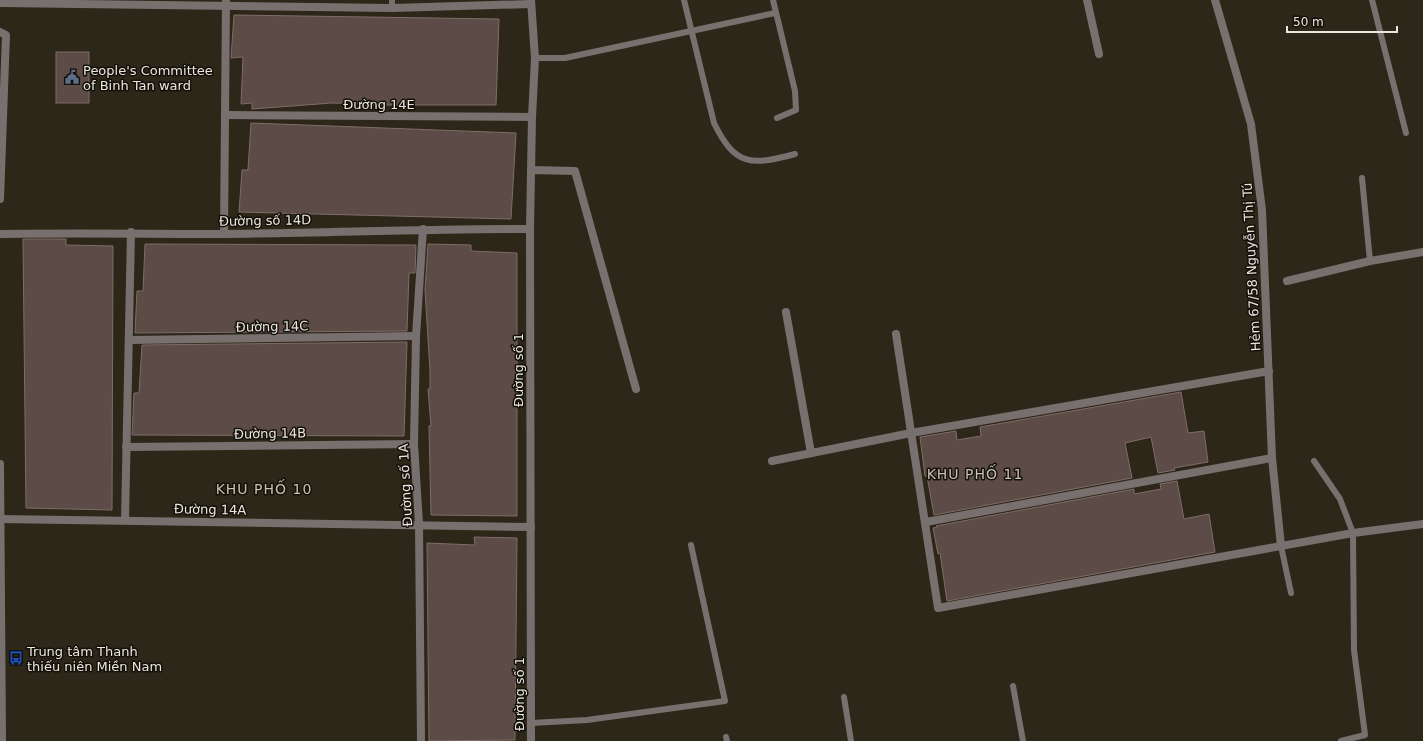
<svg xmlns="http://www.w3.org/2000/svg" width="1423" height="741" viewBox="0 0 1423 741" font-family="'DejaVu Sans',sans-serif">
  <rect width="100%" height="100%" fill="#2d271a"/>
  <g fill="#5c4b46" stroke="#7f6d67">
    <path d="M234,15L499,19L496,105H369V104L332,103L252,109V103L241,104L243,57L231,58Z"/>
    <rect x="56" y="52" width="33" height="51"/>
    <path d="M251,123L516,133L511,219L239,212L242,170H248Z"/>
    <path d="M23,239H66V245L113,246L112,510L26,508Z"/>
    <path d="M145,244L416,245L415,273H409L407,331L135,333L137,291H143Z"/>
    <path d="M428,244L471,245V251L517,253V516L431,515L429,426H431L428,389H430V371L425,290Z"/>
    <path d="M407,342L404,436L132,435L134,393H139L142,345Z"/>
    <path d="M1181,392L1188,433L1204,431L1208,462L1174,468L1175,470L1158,473L1151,437L1125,443L1132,478L934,515L927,476H925L920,437L956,431L957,440L981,436L980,427Z"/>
    <path d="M1177,481L1184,519L1209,514L1215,552L947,601L940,553L938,554L933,528L937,527L936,526L1134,489V494L1161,489L1160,484Z"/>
    <path d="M474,537L517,538L515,740L429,741L427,543L475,545Z"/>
  </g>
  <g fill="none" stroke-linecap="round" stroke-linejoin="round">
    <g stroke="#78706f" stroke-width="6">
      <path d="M392,0V8"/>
      <path d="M684,0L714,123C735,166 751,166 795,154"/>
      <path d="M773,0L795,91L796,110L777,118"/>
      <path d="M1372,0L1406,133"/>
      <path d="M535,58H565L775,13"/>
      <path d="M1362,178L1370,261"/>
      <path d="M1314,461L1340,499L1353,533L1354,650L1365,735L1341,741"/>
      <path d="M1281,546L1291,593"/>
      <path d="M1013,686L1023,741"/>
      <path d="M844,697L851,741"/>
      <path d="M531,723L587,720L725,701L691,545"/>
      <path d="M726,737L727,741"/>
    </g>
    <g stroke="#78706f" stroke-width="8">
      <path d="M531,0L535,58L532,117L530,229L531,741"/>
      <path d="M1087,0L1099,54"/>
      <path d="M1215,0L1251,124L1262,210L1272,458L1281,546"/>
      <path d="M0,3L392,8L530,4"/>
      <path d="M0,32L6,35L0,199"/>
      <path d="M227,115L532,117"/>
      <path d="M531,170L575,171L636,389"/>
      <path d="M0,234C75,233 149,234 224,234C326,233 428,229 530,229"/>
      <path d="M224,234L226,1"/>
      <path d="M1287,281L1370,261L1423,252"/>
      <path d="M786,312L811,453"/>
      <path d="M896,334L938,608L1353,533L1423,524"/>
      <path d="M129,340L416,336"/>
      <path d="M126,447L414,444"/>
      <path d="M772,461L911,433L1269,371"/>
      <path d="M0,464L2,741"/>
      <path d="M0,519L531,527"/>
      <path d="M125,520L131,232"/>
      <path d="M926,522L1272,458"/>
      <path d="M421,741L419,524L414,444L416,336L423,229"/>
    </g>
  </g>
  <defs>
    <symbol id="civic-bare" viewBox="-9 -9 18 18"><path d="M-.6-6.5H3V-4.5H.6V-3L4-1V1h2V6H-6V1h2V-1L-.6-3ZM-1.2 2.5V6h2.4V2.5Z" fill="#5c6f8a" stroke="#13100a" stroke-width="2.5" paint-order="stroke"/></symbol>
    <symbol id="bus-bare" viewBox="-9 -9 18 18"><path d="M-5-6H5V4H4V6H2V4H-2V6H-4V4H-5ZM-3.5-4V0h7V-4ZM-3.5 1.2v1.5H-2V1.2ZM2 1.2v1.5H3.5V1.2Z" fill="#1a4fb4" stroke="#13100a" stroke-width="2.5" paint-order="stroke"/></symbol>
  </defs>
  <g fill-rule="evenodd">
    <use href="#civic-bare" x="62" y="67" width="20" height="20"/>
    <use href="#bus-bare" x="6" y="648" width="20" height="20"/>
  </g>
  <g text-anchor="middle" stroke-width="3" stroke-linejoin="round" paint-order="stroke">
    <g font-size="13" fill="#eae6dd" stroke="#13100a" text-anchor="start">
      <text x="83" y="75">People's Committee<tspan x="83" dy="15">of Binh Tan ward</tspan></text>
      <text x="27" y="656">Trung tâm Thanh<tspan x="27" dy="15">thiếu niên Miền Nam</tspan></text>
    </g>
    <g font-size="13" fill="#eae6dd" stroke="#13100a">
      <text x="379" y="109">Đường 14E</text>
      <text transform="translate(265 220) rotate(-1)" y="5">Đường số 14D</text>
      <text transform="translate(1251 267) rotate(-93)" y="5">Hẻm 67/58 Nguyễn Thị Tú</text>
      <text transform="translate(272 326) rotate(-1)" y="5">Đường 14C</text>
      <text transform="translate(518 370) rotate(-90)" y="5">Đường số 1</text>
      <text transform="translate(270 433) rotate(-1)" y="5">Đường 14B</text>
      <text transform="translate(405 485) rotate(-93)" y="5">Đường số 1A</text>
      <text transform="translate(210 509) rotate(1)" y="5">Đường 14A</text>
      <text transform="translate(519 694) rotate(-90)" y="5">Đường số 1</text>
    </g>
    <g font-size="14" letter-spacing="1" fill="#c8c1b0" stroke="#13100a">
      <text x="975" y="479">KHU PHỐ 11</text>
      <text x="264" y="494">KHU PHỐ 10</text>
    </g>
  </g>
  <path d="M1287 26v6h110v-6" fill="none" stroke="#eae6dd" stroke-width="2"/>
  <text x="1293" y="26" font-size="12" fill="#eae6dd" stroke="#13100a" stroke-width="3" paint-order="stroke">50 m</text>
</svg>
